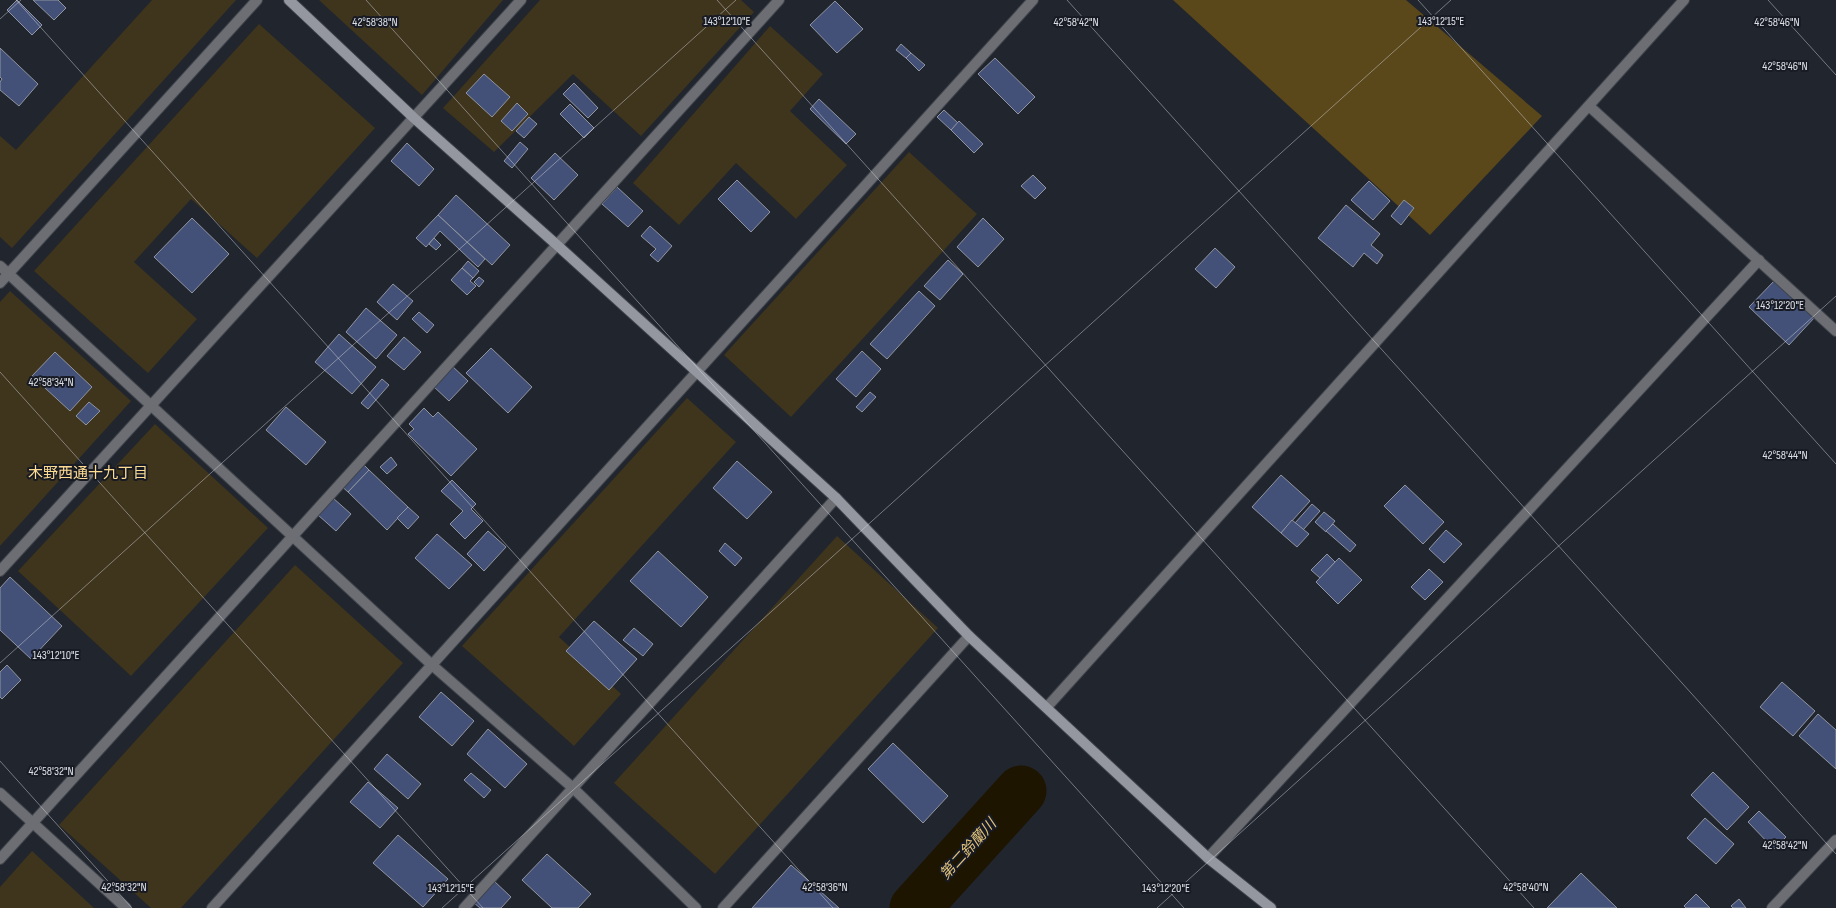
<svg xmlns="http://www.w3.org/2000/svg" width="1836" height="908" viewBox="0 0 1836 908" font-family="'Sofia Sans Condensed','Noto Sans JP',sans-serif">
  <rect width="100%" height="100%" fill="#21252e"/>
  <g fill="#3f341c">
    <path d="M152,0H236L12,248L0,237V136L16,150Z"/>
    <path d="M319,0H503L422,95Z"/>
    <path d="M540,0H741L754,12L641,136L573,74L494,152L443,108Z"/>
    <path d="M259,24L375,128L257,258L191,199L134,262L197,319L148,373L34,271Z"/>
    <path d="M770,26L823,74L790,111L847,165L796,219L736,163L679,225L633,183Z"/>
    <path d="M909,152L977,214L791,417L724,355Z"/>
    <path d="M10,291L131,401L0,546V302Z"/>
    <path d="M687,398L736,442L559,637L621,694L574,746L462,646Z"/>
    <path d="M155,424L268,528L131,676L18,571Z"/>
    <path d="M837,536L938,628L715,874L614,783Z"/>
    <path d="M295,565L403,663L181,908H151L59,825Z"/>
    <path d="M32,851L94,908H0V887Z"/>
  </g>
  <path fill="#5a471a" d="M1173,0H1406L1542,116L1430,235Z"/>
  <g fill="none" stroke-linecap="round" stroke-linejoin="round">
    <path stroke="#1e1500" stroke-width="51" d="M915,908L1021,791"/>
  </g>
  <g fill="#435077" stroke="#9195a1">
    <path d="M17,0L42,25L32,35L7,10Z"/>
    <path d="M33,0H58L66,8L54,20Z"/>
    <path d="M835,1L863,29L837,53L810,25Z"/>
    <path d="M901,44L911,53L906,58L896,50Z"/>
    <path d="M0,48L38,84L19,106L0,90V82L2,79L0,77Z"/>
    <path d="M911,53L925,65L919,71L906,58Z"/>
    <path d="M995,58L1035,97L1018,114L978,74Z"/>
    <path d="M484,74L510,97L492,117L466,93Z"/>
    <path d="M574,83L598,108L588,118L563,94Z"/>
    <path d="M819,99L856,134L846,144L810,109Z"/>
    <path d="M517,103L528,114L512,131L501,121Z"/>
    <path d="M570,104L594,128L584,138L560,114Z"/>
    <path d="M944,110L958,123L951,130L937,117Z"/>
    <path d="M529,117L537,124L524,138L516,131Z"/>
    <path d="M959,121L983,144L974,153L951,130Z"/>
    <path d="M520,142L528,149L512,168L504,161Z"/>
    <path d="M407,143L434,169L419,186L391,161Z"/>
    <path d="M555,153L578,175L554,200L531,178Z"/>
    <path d="M1033,175L1046,188L1035,199L1021,186Z"/>
    <path d="M737,180L770,212L751,232L718,199Z"/>
    <path d="M1369,181L1390,201L1373,220L1351,200Z"/>
    <path d="M617,187L643,211L628,227L602,204Z"/>
    <path d="M456,195L510,245L492,265L438,215Z"/>
    <path d="M1404,200L1414,208L1401,225L1391,216Z"/>
    <path d="M1346,205L1380,234L1371,245L1383,255L1377,264L1364,253L1353,267L1318,238Z"/>
    <path d="M438,215L485,259L478,267L440,231L426,247L416,238Z"/>
    <path d="M192,218L229,254L192,293L154,257Z"/>
    <path d="M983,218L1004,239L978,267L957,247Z"/>
    <path d="M650,226L672,246L658,262L650,255L656,249L641,236Z"/>
    <path d="M434,238L441,245L436,250L429,244Z"/>
    <path d="M1215,248L1235,267L1216,288L1195,269Z"/>
    <path d="M948,260L963,274L940,300L924,286Z"/>
    <path d="M468,261L479,271L473,278L462,268Z"/>
    <path d="M462,268L473,278L470,281L476,286L467,295L451,280Z"/>
    <path d="M479,277L484,281L479,287L474,282Z"/>
    <path d="M1775,280L1815,317L1789,345L1749,307Z"/>
    <path d="M393,284L413,301L397,320L377,302Z"/>
    <path d="M919,291L935,306L887,359L870,344Z"/>
    <path d="M366,308L397,335L376,359L346,332Z"/>
    <path d="M419,312L434,325L427,333L412,319Z"/>
    <path d="M339,334L376,367L352,394L315,362Z"/>
    <path d="M404,337L421,352L404,370L387,356Z"/>
    <path d="M491,348L532,387L508,413L466,373Z"/>
    <path d="M862,351L881,369L856,397L836,379Z"/>
    <path d="M55,352L92,387L70,411L32,376Z"/>
    <path d="M451,365L468,381L449,401L432,385Z"/>
    <path d="M382,379L389,385L368,409L361,403Z"/>
    <path d="M870,392L876,397L862,412L856,407Z"/>
    <path d="M89,402L100,411L86,425L76,416Z"/>
    <path d="M286,407L326,442L306,465L266,430Z"/>
    <path d="M424,408L433,417L438,412L477,449L451,476L408,434L414,429L409,424Z"/>
    <path d="M391,457L397,465L387,474L380,467Z"/>
    <path d="M359,460L369,470L348,492L338,483Z"/>
    <path d="M737,461L772,492L747,519L713,488Z"/>
    <path d="M369,470L408,507L387,530L348,492Z"/>
    <path d="M1281,475L1310,501L1281,533L1252,507Z"/>
    <path d="M452,480L476,504L471,509L483,521L465,539L450,524L463,511L441,491Z"/>
    <path d="M1405,485L1444,522L1423,544L1384,506Z"/>
    <path d="M333,498L351,514L336,531L318,515Z"/>
    <path d="M1312,504L1320,511L1303,530L1295,523Z"/>
    <path d="M408,507L419,517L408,529L397,518Z"/>
    <path d="M1324,512L1335,521L1326,532L1315,522Z"/>
    <path d="M1292,520L1309,534L1297,547L1281,533Z"/>
    <path d="M1333,524L1356,545L1350,552L1326,531Z"/>
    <path d="M1446,530L1462,544L1444,563L1429,549Z"/>
    <path d="M488,531L506,547L484,571L467,554Z"/>
    <path d="M437,534L472,565L449,589L415,558Z"/>
    <path d="M725,543L742,558L735,566L719,551Z"/>
    <path d="M658,551L708,597L681,627L630,581Z"/>
    <path d="M1327,554L1335,562L1320,578L1311,570Z"/>
    <path d="M1339,558L1362,580L1338,604L1316,582Z"/>
    <path d="M1429,569L1443,582L1425,600L1411,587Z"/>
    <path d="M10,577L62,626L31,659L0,630V588Z"/>
    <path d="M594,621L637,659L609,690L566,651Z"/>
    <path d="M634,628L653,644L643,656L623,640Z"/>
    <path d="M7,665L21,680L2,699L0,697V672Z"/>
    <path d="M1782,682L1815,711L1793,736L1760,707Z"/>
    <path d="M441,692L474,721L452,746L419,717Z"/>
    <path d="M1818,714L1836,730V769L1799,736Z"/>
    <path d="M488,729L527,764L505,788L467,754Z"/>
    <path d="M893,743L948,796L923,823L868,769Z"/>
    <path d="M387,754L421,784L408,799L374,769Z"/>
    <path d="M1713,772L1749,807L1727,830L1691,795Z"/>
    <path d="M471,773L491,790L484,798L464,780Z"/>
    <path d="M368,782L398,808L380,828L350,802Z"/>
    <path d="M1759,811L1786,837L1774,849L1748,822Z"/>
    <path d="M1705,818L1734,844L1716,864L1687,838Z"/>
    <path d="M398,835L448,879L423,907L373,863Z"/>
    <path d="M547,854L591,894L578,908H552L522,880Z"/>
    <path d="M791,865L839,908H752Z"/>
    <path d="M1581,873L1617,908H1547Z"/>
    <path d="M493,880L511,897L501,908H480L473,902Z"/>
    <path d="M1696,894L1710,908H1686L1684,906Z"/>
    <path d="M1739,899L1746,908H1733L1731,906Z"/>
  </g>
  <g fill="none" stroke-linecap="round" stroke-linejoin="round">
    <defs>
      <g id="street">
        <path d="M1589,106L1836,331"/>
        <path d="M0,266L432,665L573,788L696,908"/>
        <path d="M0,283L257,0"/>
        <path d="M0,571L521,0"/>
        <path d="M1047,707L1684,0"/>
        <path d="M0,793L126,908"/>
        <path d="M1208,858L1759,260"/>
        <path d="M0,859L779,0"/>
        <path d="M212,908L1033,0"/>
        <path d="M464,908L836,498"/>
        <path d="M723,908L969,636"/>
        <path d="M1772,908L1836,840"/>
      </g>
      <path id="secondary" d="M289,0L414,118L557,245L836,498L969,636L1208,858L1271,908"/>
    </defs>
    <use href="#street" stroke="#3f434b" stroke-width="12"/>
    <use href="#secondary" stroke="#3f434b" stroke-width="12"/>
    <use href="#street" stroke="#6c6e73" stroke-width="10"/>
    <use href="#secondary" stroke="#94979f" stroke-width="10"/>
  </g>
  <path fill="none" stroke="#dde0e6" stroke-width="1" stroke-opacity="0.45" d="M16,0L833,908M366,0L1184,908M717,0L1534,908M1067,0L1836,854M1418,0L1836,464M1768,0L1836,75M0,19L21,0M0,372L483,908M0,663L736,0M0,761L132,908M442,908L1451,0M1157,908L1836,296"/>
  <g text-anchor="middle" stroke-width="4" stroke-linejoin="round" paint-order="stroke">
    <g font-size="15" fill="#fedd93" stroke="#181b24">
      <text x="88" y="478">木野西通十九丁目</text>
    </g>
    <g font-size="15" font-style="italic" fill="#e1c27a" stroke="#181b24">
      <text transform="translate(968 849) rotate(-48)" y="5">第二鈴蘭川</text>
    </g>
  </g>
  <g font-size="12" text-anchor="middle" fill="#dde0e6" stroke="#181b24" stroke-width="4" stroke-linejoin="round" paint-order="stroke">
    <text x="1441" y="25">143°12'15"E</text>
    <text x="727" y="25">143°12'10"E</text>
    <text x="375" y="26">42°58'38"N</text>
    <text x="1076" y="26">42°58'42"N</text>
    <text x="1777" y="26">42°58'46"N</text>
    <text x="1785" y="70">42°58'46"N</text>
    <text x="1780" y="309">143°12'20"E</text>
    <text x="51" y="386">42°58'34"N</text>
    <text x="1785" y="459">42°58'44"N</text>
    <text x="56" y="659">143°12'10"E</text>
    <text x="51" y="775">42°58'32"N</text>
    <text x="1785" y="849">42°58'42"N</text>
    <text x="124" y="891">42°58'32"N</text>
    <text x="825" y="891">42°58'36"N</text>
    <text x="1526" y="891">42°58'40"N</text>
    <text x="451" y="892">143°12'15"E</text>
    <text x="1166" y="892">143°12'20"E</text>
  </g>
</svg>
